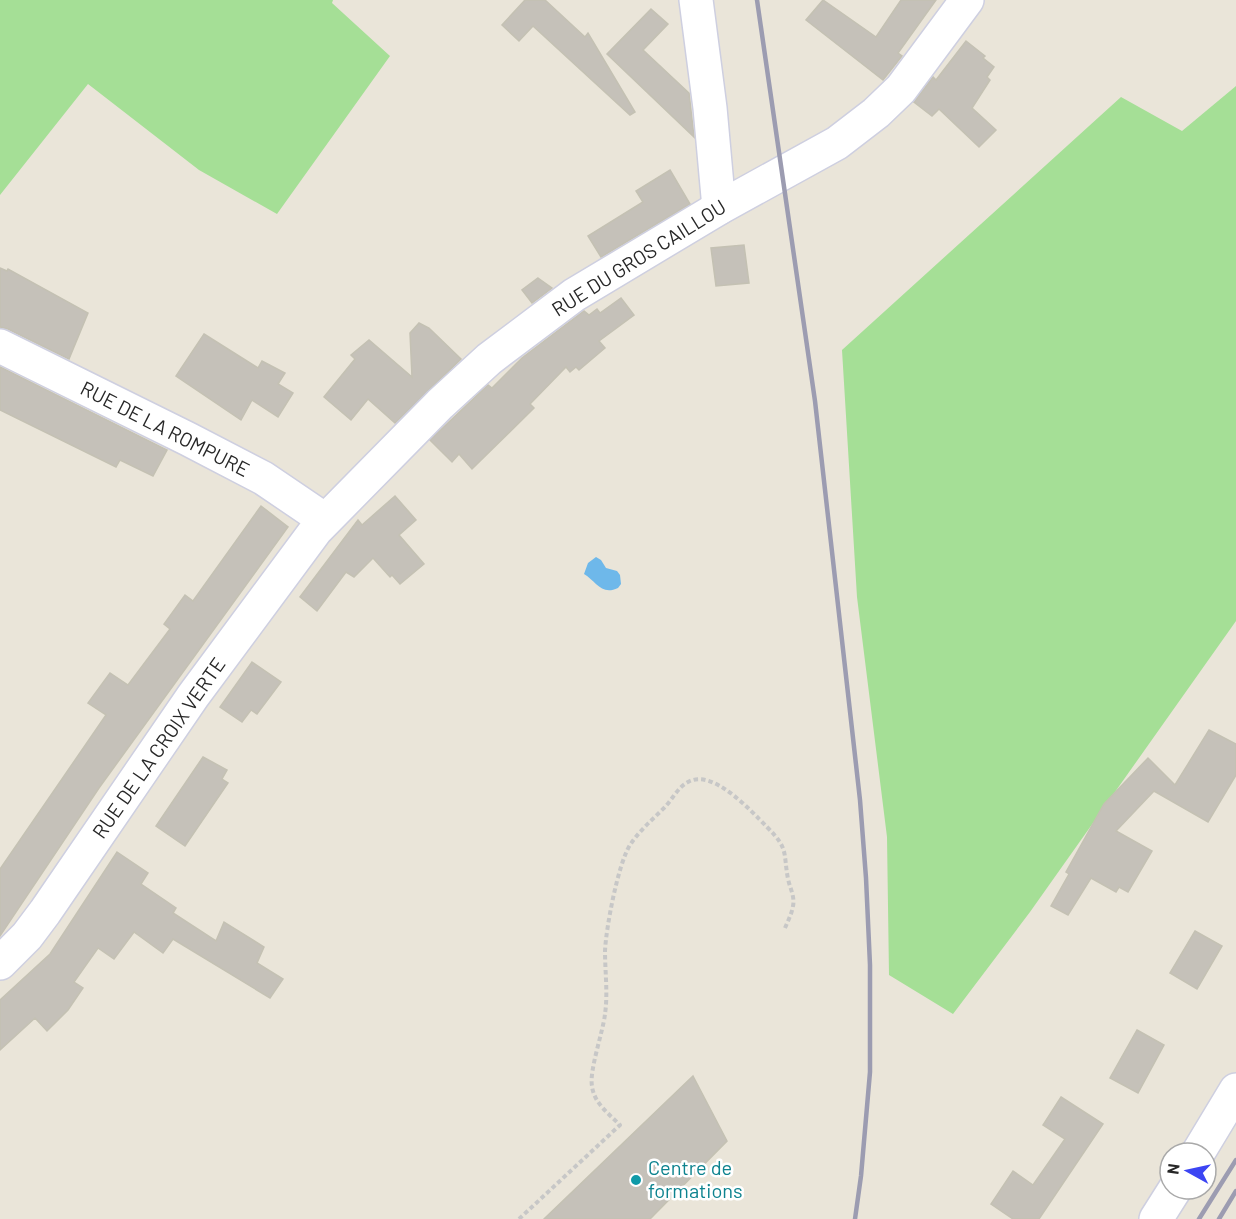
<svg xmlns="http://www.w3.org/2000/svg" width="1236" height="1219" viewBox="0 0 1236 1219" font-family="Barlow,sans-serif">
  <rect width="100%" height="100%" fill="#eae5d9"/>
  <g fill="#a5df96">
    <path d="M0,0H333L332,3L390,56L277,214L199,170L88,84L0,195Z"/>
    <path d="M1236,86V621L1030,912L953,1014L889,975L887,837L857,597L842,350L1121,97L1182,131Z"/>
  </g>
  <path fill="#6eb8ea" d="M596,557L601,560L606,568L617,571L620,575L621,584L618,588C601,596 596,581 584,574L588,563Z"/>
  <g fill="#c5c1b9" stroke="#c4c1b3" stroke-width="1.5">
    <path d="M525,0H545L585,37L588,33L635,112L630,115L533,26L519,41L502,25Z"/>
    <path d="M823,0L876,37L901,0H936L898,53L902,56L883,80L806,20Z"/>
    <path d="M651,9L668,24L643,50L689,93L694,137L607,54Z"/>
    <path d="M966,41L985,56L983,58L994,67L987,77L990,80L972,108L996,130L979,147L939,109L932,116L914,102L933,77L936,80Z"/>
    <path d="M670,170L690,204L601,257L588,236L643,202L636,191Z"/>
    <path d="M744,245L749,283L716,286L711,248Z"/>
    <path d="M0,268L7,271L8,269L88,313L69,359L8,329L0,327Z"/>
    <path d="M538,278L552,288L532,303L522,290Z"/>
    <path d="M621,298L634,315L599,341L605,348L579,370L576,367L570,372L566,367L530,404L534,408L472,469L459,454L452,462L430,440L488,385L492,388L522,358L584,311L589,315L597,309L600,313Z"/>
    <path d="M419,323L429,328L461,359L395,423L368,399L351,420L324,397L355,359L351,355L369,340L412,377L410,333Z"/>
    <path d="M204,334L258,368L262,361L285,373L278,384L293,393L278,417L252,400L241,420L176,376Z"/>
    <path d="M0,367L167,450L153,476L120,460L116,467L0,410Z"/>
    <path d="M395,496L416,520L399,535L424,564L400,584L392,575L390,577L373,558L354,577L346,572L317,611L300,597L358,520L362,525Z"/>
    <path d="M261,506L288,527L99,788L0,936V869L106,715L88,703L110,673L128,685L170,629L164,624L185,595L193,601Z"/>
    <path d="M252,662L281,682L257,714L251,710L242,722L220,707Z"/>
    <path d="M1209,730L1236,744V775L1208,822L1154,791L1116,831L1152,851L1128,892L1119,887L1116,892L1091,878L1068,915L1051,906L1069,874L1066,872L1104,804L1148,758L1175,785Z"/>
    <path d="M203,757L227,770L222,779L228,783L185,846L156,826Z"/>
    <path d="M117,852L148,873L141,884L176,908L173,913L216,941L224,922L264,947L257,963L283,979L270,998L173,939L163,953L134,932L114,959L98,948L74,982L83,988L68,1010L47,1031L35,1018L0,1050V1000L50,954Z"/>
    <path d="M1195,931L1222,946L1197,989L1170,973Z"/>
    <path d="M1137,1030L1164,1045L1138,1093L1110,1078Z"/>
    <path d="M693,1076L727,1141L650,1219H544Z"/>
    <path d="M1061,1097L1103,1124L1039,1219H1013L991,1204L1013,1171L1033,1185L1065,1139L1043,1125Z"/>
  </g>
  <g fill="none" stroke-linecap="round" stroke-linejoin="round">
    <defs>
      <g id="minor">
        <path d="M696,0L710,108L719,208"/>
        <path d="M0,346L188,439L263,478L325,520"/>
        <path d="M0,963L27,936L45,912L193,696L316,530L440,404L489,359L574,295L719,208L837,143L876,113L901,89L967,0"/>
        <path d="M1198,1153L1236,1090"/>
        <path d="M1156,1219L1175,1189"/>
      </g>
    </defs>
    <use href="#minor" stroke="#cecfe0" stroke-width="36"/>
    <path stroke="#c7c7c7" stroke-width="4" stroke-dasharray="4.5 3" stroke-linecap="butt" d="M519,1219L620,1125C608,1113 594,1103 592,1086C589,1071 603,1032 605,1014C608,993 605,972 605,951C606,928 618,864 630,845C639,831 652,820 664,808C672,800 678,787 688,782C713,768 751,811 767,827C789,849 783,852 788,879C790,888 795,897 793,906C792,913 788,921 785,928"/>
    <use href="#minor" stroke="#fff" stroke-width="33"/>
    <g stroke="#9c9cb1" stroke-width="4.5">
      <path d="M757,0L815,401L860,800L866,878L870,965V1072L861,1176L855,1219"/>
      <path d="M1199,1219L1236,1160"/>
      <path d="M1219,1219L1236,1191"/>
    </g>
  </g>
  <circle fill="#0f9aa8" stroke="#fff" stroke-width="2" cx="636" cy="1180" r="6"/>
  <g text-anchor="middle" stroke-width="5" stroke-linejoin="round" paint-order="stroke">
    <g font-size="20" fill="#272727" stroke="#fff">
      <text transform="translate(639 258) rotate(-32)" y="7">RUE DU GROS CAILLOU</text>
      <text transform="translate(165 429) rotate(27)" y="7">RUE DE LA ROMPURE</text>
      <text transform="translate(159 748) rotate(-55)" y="7">RUE DE LA CROIX VERTE</text>
    </g>
    <g font-size="20" fill="#0d838f" stroke="#fff" text-anchor="start">
      <text x="648" y="1175">Centre de<tspan x="648" dy="23">formations</tspan></text>
    </g>
  </g>
  <g transform="translate(1188 1171) rotate(278)"><circle r="28" fill="#ffffff" stroke="#a9a9a9" stroke-width="1.5"/>
  <path d="M0-4.5L10 22L0 15L-10 22Z" fill="#3c45f3"/>
  <text y="-9" font-size="16" font-weight="bold" text-anchor="middle" fill="#272727">N</text>
  </g>
</svg>
